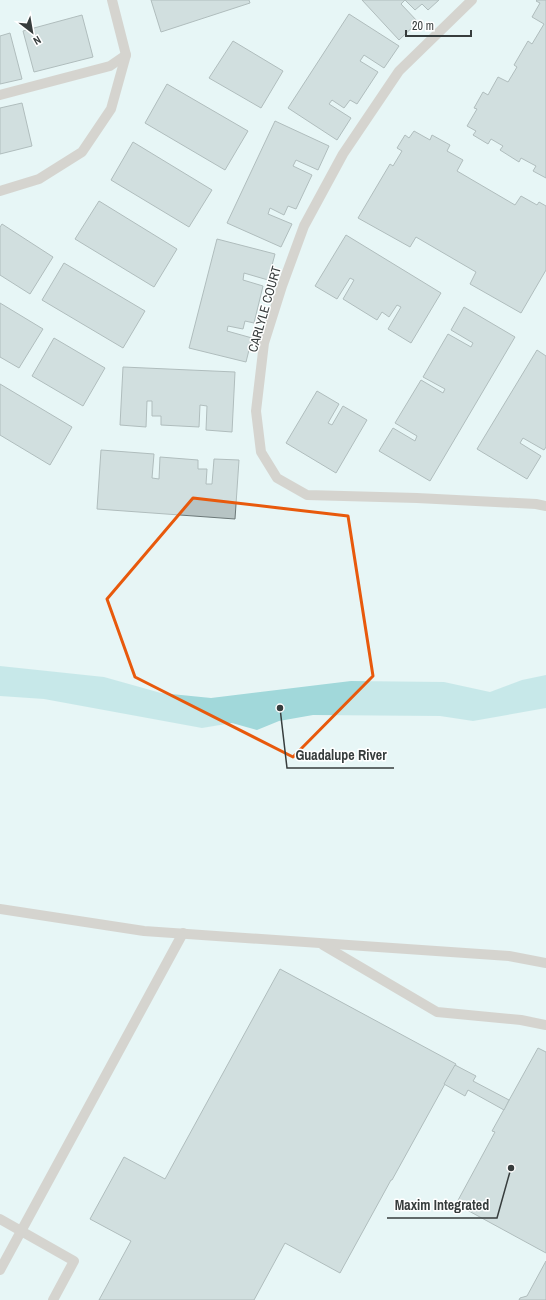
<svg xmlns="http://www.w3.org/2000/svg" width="546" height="1300" viewBox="0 0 546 1300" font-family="'Archivo Narrow',sans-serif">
  <rect width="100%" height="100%" fill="#e7f5f5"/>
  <path fill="#a1d8da" d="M0,666L104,677L161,693L211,698L351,681L444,682L490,692L522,680L546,675V708L473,721L440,716L313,715L279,721L257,730L232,723L202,728L44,699L0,696Z"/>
  <g fill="#b7c4c4" stroke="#6c7878">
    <path d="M151,0H249L250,3L161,32Z"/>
    <path d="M362,0H405L401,4L418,22L399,40Z"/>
    <path d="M405,0H439L428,10L422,4L415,10Z"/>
    <path d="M537,0H546V178L533,171L536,166L521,158L519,162L500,150L503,146L491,139L488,144L473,135L476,131L467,126L477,109L474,108L483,92L488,95L498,77L508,82L517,67L514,65L528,41L532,44L544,24L532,17L540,3L536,1Z"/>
    <path d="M349,14L399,46L384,68L364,55L360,61L378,72L357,104L350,100L344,108L332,100L329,104L351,118L337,140L288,108Z"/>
    <path d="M82,15L93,57L34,72L23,31Z"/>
    <path d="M10,33L22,79L0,84V36Z"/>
    <path d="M233,41L283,71L261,108L209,78Z"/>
    <path d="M167,84L248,131L225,170L145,123Z"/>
    <path d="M22,103L32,146L0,154V108Z"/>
    <path d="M275,121L329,146L318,170L296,160L293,166L312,175L296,209L288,206L284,215L270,208L268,214L292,224L281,247L227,223Z"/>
    <path d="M414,131L430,140L432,135L450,145L447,151L463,160L457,171L515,205L521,196L537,205L539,202L546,206V270L521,313L470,284L476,272L416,237L410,247L358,218L390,164L393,166L402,151L397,148L405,135L409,138Z"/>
    <path d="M133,142L212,190L189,227L111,180Z"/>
    <path d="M99,201L177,249L154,287L75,239Z"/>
    <path d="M2,224L53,257L30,294L0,275V227Z"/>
    <path d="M346,235L441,293L411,343L388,329L401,307L397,305L389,317L382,312L377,320L343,299L354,280L350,278L337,299L315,286Z"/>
    <path d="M217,239L275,254L268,280L244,273L243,280L263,286L254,323L245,321L243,329L228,326L227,331L252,338L246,362L189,348Z"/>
    <path d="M64,263L145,311L123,348L42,300Z"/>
    <path d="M0,303L43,329L19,368L0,357Z"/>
    <path d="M464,307L515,337L430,481L379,451L393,428L415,441L417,436L395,423L421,380L443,393L445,389L423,377L448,334L471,347L473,343L451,330Z"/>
    <path d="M54,338L105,368L83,406L32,376Z"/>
    <path d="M537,350L546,356V447L544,450L523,438L520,443L541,456L527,479L477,449Z"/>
    <path d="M123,367L235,372L232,432L206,430L207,406L200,405L199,427L161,425V416H152V401H147L146,427L120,425Z"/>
    <path d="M0,384L72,427L50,465L0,435Z"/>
    <path d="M317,391L339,404L328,423L332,425L343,406L367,420L336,473L286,443Z"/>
    <path d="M101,450L154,454L152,478L159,479L160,457L198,460V469H207L206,484H212L214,459L239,460L235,519L97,509Z"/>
    <path d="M280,969L456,1064L392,1180H391L340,1273L285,1243L254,1300H99L131,1241L90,1219L124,1157L165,1179Z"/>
    <path d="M538,1048L546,1052V1253L456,1204L495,1132L492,1131Z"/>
    <path d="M455,1065L476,1076L473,1081L509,1100L504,1110L468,1090L465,1096L444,1084Z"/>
    <path d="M546,1261V1300H519L520,1298L527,1296Z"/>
  </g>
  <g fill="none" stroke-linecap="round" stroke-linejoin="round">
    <g stroke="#beaca1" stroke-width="10">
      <path d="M472,0L399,71L343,154L304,226L282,286L264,343L256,411L261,452L277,478L307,495L417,498L536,504L546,506"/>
      <path d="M0,95L110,66L126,55"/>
      <path d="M0,909L144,931L509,956L546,963"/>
      <path d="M323,945L437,1012L521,1020L546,1025"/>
      <path d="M0,1219L74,1261L53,1300"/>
      <path d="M0,1270L183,933"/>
    </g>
    <path stroke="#beaca1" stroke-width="10" d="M0,191L39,179L82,152L111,109L126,55L112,0"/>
  </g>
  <path d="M0 0H546V1300H0ZM193,498L348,516L373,676L293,757L135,677L107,599Z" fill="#e7f5f5" fill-opacity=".55" fill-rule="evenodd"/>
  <path fill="none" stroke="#e8590c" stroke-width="3" stroke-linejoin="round" d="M193,498L348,516L373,676L293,757L135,677L107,599Z"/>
  <g text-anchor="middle" stroke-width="3" stroke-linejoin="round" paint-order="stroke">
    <g font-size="13" fill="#373d3d" stroke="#fff">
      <text transform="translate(264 309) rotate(-74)" y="5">CARLYLE COURT</text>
    </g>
  </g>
  <path fill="none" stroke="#373d3d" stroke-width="1.5" d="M280 708L287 768H394M511 1168L497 1218H387"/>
  <g fill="#373d3d" stroke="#fff" stroke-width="1.5">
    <circle cx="280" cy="708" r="4"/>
    <circle cx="511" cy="1168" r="4"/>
  </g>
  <g font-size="14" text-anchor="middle" font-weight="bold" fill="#373d3d" stroke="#fff" stroke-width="3" stroke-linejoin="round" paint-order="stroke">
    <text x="341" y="760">Guadalupe River</text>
    <text x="442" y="1210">Maxim Integrated</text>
  </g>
  <g transform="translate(32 32) rotate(149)" stroke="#ffffff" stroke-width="3" paint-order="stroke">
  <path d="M0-3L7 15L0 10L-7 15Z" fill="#373d3d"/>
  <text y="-6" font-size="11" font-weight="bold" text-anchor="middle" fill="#373d3d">N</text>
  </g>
  <path d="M406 30v6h65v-6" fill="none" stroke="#373d3d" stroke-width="2"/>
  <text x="412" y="30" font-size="12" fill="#373d3d" stroke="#ffffff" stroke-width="3" paint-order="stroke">20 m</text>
</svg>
